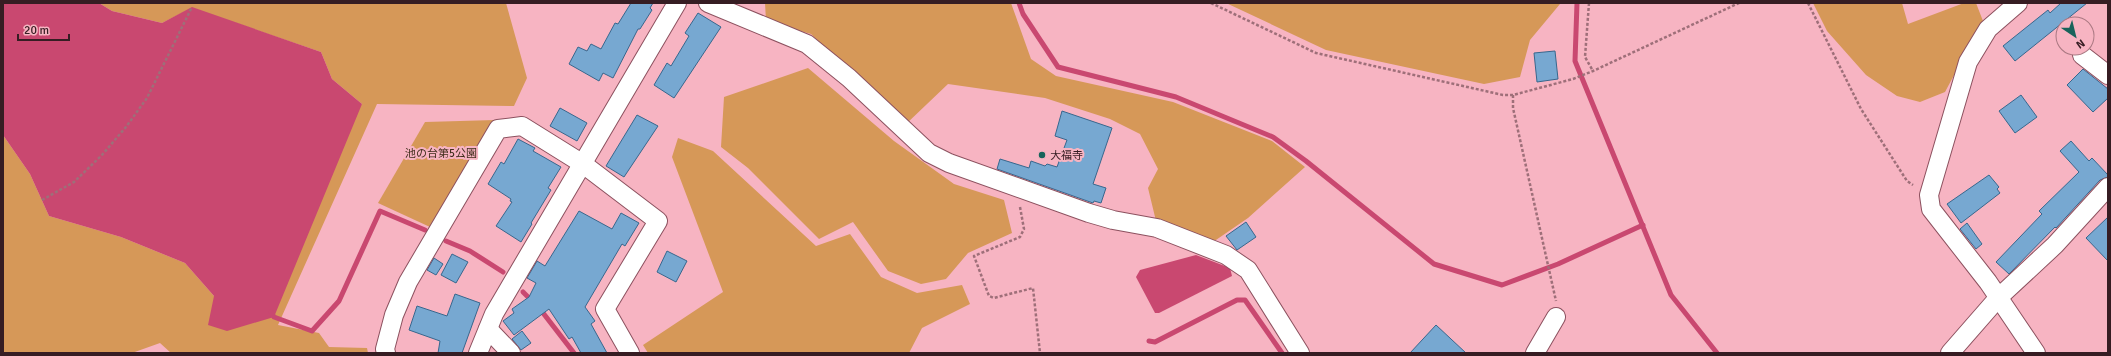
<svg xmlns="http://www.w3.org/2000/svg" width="2111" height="356" viewBox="0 0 2111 356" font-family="Signika,'Noto Sans JP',sans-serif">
  <rect width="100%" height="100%" fill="#f7b4c2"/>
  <g fill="#d69858">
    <path d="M99,3H506L527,78L514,106L377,104L278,325L319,333L329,347L367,348L368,353H171L160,343L132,353H3V135L30,174L49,216L121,237L185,263L214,296L362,104L332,79L321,52L192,8L162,23L112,11Z"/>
    <path d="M765,3H1011L1031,59L1056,76L1173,102L1272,141L1305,167L1248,218L1213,242L1156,221L1148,188L1158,169L1140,134L1110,119L1045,98L948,84L905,125L811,34L766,21Z"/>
    <path d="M1226,3H1560V4L1530,40L1520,77L1484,84L1326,50Z"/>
    <path d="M1813,3H1902L1908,24L1964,3H1976L1983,21L1945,92L1920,102L1897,96L1866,75L1827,31Z"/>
    <path d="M808,68L894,141L954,184L1004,200L1012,233L968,253L946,279L921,284L888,271L853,222L819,239L748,168L721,147L724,97Z"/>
    <path d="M495,120L430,227L378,203L425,122Z"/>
    <path d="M678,138L713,151L816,246L850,234L881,277L917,293L962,285L970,304L922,328L909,353H648L643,345L723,292L672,157Z"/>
  </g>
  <g fill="#c94870">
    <path d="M3,3H99L112,11L162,23L192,7L321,52L332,79L362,104L274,317L227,331L208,325L214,296L185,263L121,237L49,216L30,174L3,135Z"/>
    <path d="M1196,255L1230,268L1232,276L1159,313H1155L1136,277L1140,270Z"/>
  </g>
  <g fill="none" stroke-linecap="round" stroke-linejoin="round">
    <g stroke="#c94870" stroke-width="5">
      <path d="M1019,3L1023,14L1058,67L1176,97L1273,137L1306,161L1434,264L1502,285L1558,264L1643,225"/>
      <path d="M1577,3L1575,61L1671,295L1717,353"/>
      <path d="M446,241L470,251L503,272"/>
      <path d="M523,292L533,302"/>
      <path d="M540,309L574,353"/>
      <path d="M271,312L274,317L312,331L339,301L380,211L425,230"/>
      <path d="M1149,341L1155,342L1237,300H1245L1282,353"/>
    </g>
  </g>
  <g fill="#77a8d1" stroke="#38678d">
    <path d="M631,3H653L650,8L652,10L640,29H638L613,78L603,73L599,81L569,64L578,47L587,51L591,44L601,49L615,23L618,24Z"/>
    <path d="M2061,3H2087L2015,61L2003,46L2048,10L2050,13Z"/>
    <path d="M698,13L721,27L674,98L654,85L667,63L671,66L689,36L685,33Z"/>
    <path d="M1555,51L1558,79L1537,82L1534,53Z"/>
    <path d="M2083,69L2108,89V98L2093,112L2067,85Z"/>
    <path d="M2021,95L2037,117L2015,133L1999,111Z"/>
    <path d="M560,108L587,123L577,141L550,126Z"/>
    <path d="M1062,111L1112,128L1093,184L1106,188L1101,203L1094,201L1093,203L997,169L1000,159L1029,168L1031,161L1045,166L1047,164L1057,167L1067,140L1055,136Z"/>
    <path d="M637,115L658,126L624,177L606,166Z"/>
    <path d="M518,139L535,148L533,151L561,167L548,188L551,190L531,223L532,224L521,242L496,226L512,202L510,201L511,199L488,184L501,162L504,164Z"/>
    <path d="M2071,141L2089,161L2092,158L2108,175V177L2100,180L2056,228L2055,227L2009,274L1996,262L2042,214L2039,211L2079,172L2060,151Z"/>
    <path d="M1989,175L1999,187L1997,189L2000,193L1961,223L1947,204Z"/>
    <path d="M579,211L612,229L621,213L639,223L625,246L622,244L585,307L595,321L591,324L607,353H581L572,337L569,339L549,309L514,335L503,321L514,313L512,309L529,297L536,283L527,278L537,261L545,266Z"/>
    <path d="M2108,217V261L2086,238Z"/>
    <path d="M1246,222L1256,237L1237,250L1226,236Z"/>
    <path d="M1967,223L1982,244L1976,249L1960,229Z"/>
    <path d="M667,251L687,261L676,282L657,272Z"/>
    <path d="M452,254L468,262L456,283L441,275Z"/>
    <path d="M434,258L443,264L436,275L427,270Z"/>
    <path d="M455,294L480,303L462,353H438L440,341L409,330L417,306L447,316Z"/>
    <path d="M1436,325L1466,353H1410Z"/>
    <path d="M522,331L531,343L521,350L512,339Z"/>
  </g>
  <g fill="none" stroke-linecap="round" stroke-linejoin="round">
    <defs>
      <g id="street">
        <path d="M708,3L807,44L849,78L929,153L949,163L1089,213L1113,220L1157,228L1226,255L1248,270L1300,353"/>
        <path d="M2018,3L1988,29L1968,62L1929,195L1931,209L1988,282L2036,353"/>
        <path d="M2082,55L2108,75"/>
        <path d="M488,329L511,353"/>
        <path d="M386,353L385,349L394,315L408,282L498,129L522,126L583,164L658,221L605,309L630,353"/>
        <path d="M478,353L494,314L677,3"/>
        <path d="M1535,353L1556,317"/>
        <path d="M1950,353L1998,298L2055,245L2108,187"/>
      </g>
    </defs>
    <use href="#street" stroke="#8c515f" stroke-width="20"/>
    <g stroke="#9e6f79" stroke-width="2.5" stroke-dasharray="3 2" stroke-linecap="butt">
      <path d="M1211,3L1316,53L1503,95H1513L1573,79L1593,71L1739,3"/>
      <path d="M1589,3L1585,57L1593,71"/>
      <path d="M1808,3L1861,109L1907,181L1913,185"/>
      <path d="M1513,95V108L1556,301"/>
      <path d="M42,200L74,182L102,155L126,127L147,98L192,7"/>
      <path d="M1020,207L1024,229L1020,237L974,256L989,296L994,298L1033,288L1040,353"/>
    </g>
    <use href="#street" stroke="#fff" stroke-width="18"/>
  </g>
  <circle fill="#18635b" stroke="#f7b4c2" stroke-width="1.5" cx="1042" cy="155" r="4"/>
  <g text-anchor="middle" stroke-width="4" stroke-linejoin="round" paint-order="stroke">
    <g font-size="11" fill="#3f2d1b" stroke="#f7b4c2">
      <text x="441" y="157">池の台第5公園</text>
    </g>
    <g font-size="11" fill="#361d23" stroke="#f7b4c2" text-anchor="start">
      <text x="1050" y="159">大福寺</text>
    </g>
  </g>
  <rect width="2111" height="356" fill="none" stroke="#361d23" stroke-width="8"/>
  <g transform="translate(2075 36) rotate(145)"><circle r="19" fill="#f7b4c2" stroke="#aa7882"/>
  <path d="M0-3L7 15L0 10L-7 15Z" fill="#18635b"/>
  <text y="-6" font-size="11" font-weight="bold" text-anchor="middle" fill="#361d23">N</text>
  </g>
  <path d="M18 34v6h51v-6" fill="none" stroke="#361d23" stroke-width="2"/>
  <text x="24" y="34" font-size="12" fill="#361d23" stroke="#f7b4c2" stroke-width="3" paint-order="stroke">20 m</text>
</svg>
